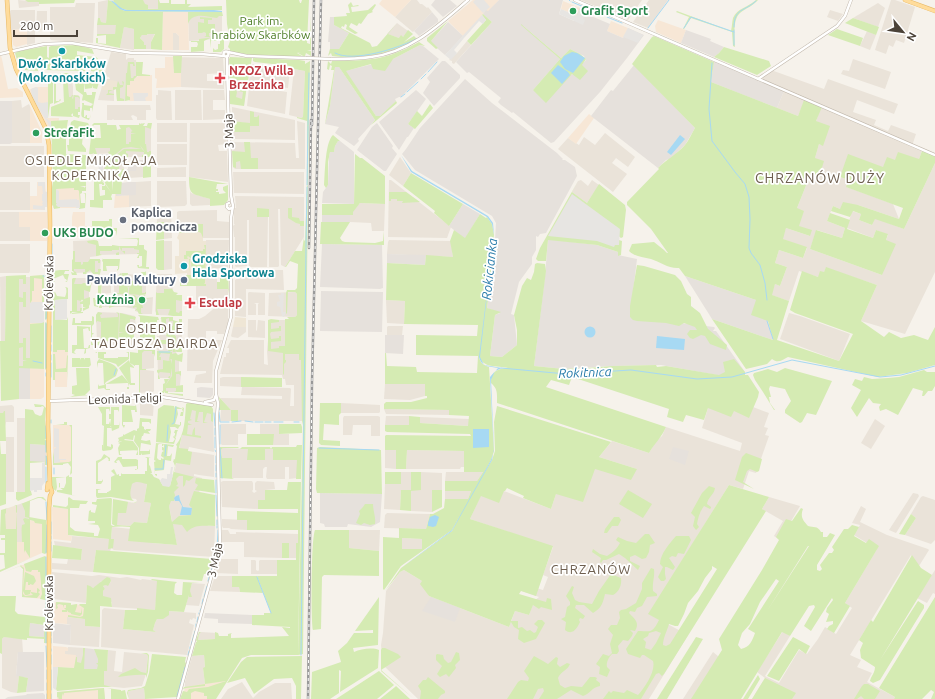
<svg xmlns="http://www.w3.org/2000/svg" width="935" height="699" viewBox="0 0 935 699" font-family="Ubuntu,sans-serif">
  <rect width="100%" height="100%" fill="#f6f2eb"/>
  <g fill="#eae3d9">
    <path d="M18,0L39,2V6L19,8Z"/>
    <path d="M108,0L106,23L101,22L100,18H98V2Z"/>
    <path d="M112,0H158V9L121,8Z"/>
    <path d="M411,0H417L420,4H422L427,8L428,7L432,12L413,32L395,17Z"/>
    <path d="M581,0H642L628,20Z"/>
    <path d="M649,0H668L648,28L633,22Z"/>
    <path d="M891,0H895L915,7L904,43L896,40L893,47L889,45L886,54L875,50Z"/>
    <path d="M76,3H95L93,43L51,40L50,39V7H75Z"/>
    <path d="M878,3L885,8L878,27L853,18Z"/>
    <path d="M11,10H35V43L27,45V29L11,30L9,12Z"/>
    <path d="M830,10L843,14L838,21L827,17Z"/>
    <path d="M37,11H47V30H36Z"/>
    <path d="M188,13H222V37L206,40L189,41Z"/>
    <path d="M397,23L408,31L403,37L399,38L387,34Z"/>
    <path d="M97,25H117L115,34H97Z"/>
    <path d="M124,27L134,29V50L120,48Z"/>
    <path d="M867,31L876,35L870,50L860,46Z"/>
    <path d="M173,32L176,33L179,36V50H173Z"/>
    <path d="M148,33H155L151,42V49H146V45H144V42L140,38L142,35H148Z"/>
    <path d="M467,41L471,45L454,64L452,63V61L449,60L457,53Z"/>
    <path d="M111,52L126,54V60L128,58H134V60H136L137,77L134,79H126L125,101H117L116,89L114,90V101L98,100L101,90H113V87L117,86V81H103L104,79H110L109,77L104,76Z"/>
    <path d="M173,57L223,58L224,73L207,74V81H224V89L181,87V73H174Z"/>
    <path d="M853,59L891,72L885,89L841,74L843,70L849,71Z"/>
    <path d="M253,64L290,69L288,88L251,83L249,82L251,66Z"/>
    <path d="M229,66L248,76L244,106L231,97Z"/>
    <path d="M294,69L305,71L303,117L301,118L289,115Z"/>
    <path d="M771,70L824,89L828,79L898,104L894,114L857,100L853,112L876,120L874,125L888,131L891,125L916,134L912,146L922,151L919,159L895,160L883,167L840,177L849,180L847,187L893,204L899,219L858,205L840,209L833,206L827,221L845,228L842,238L817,230L810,249L882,275L886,240L888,235L876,230L873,238L847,228L852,211L861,214L859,220L872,225L875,218L904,229L935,163V272L905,334L861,321L877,285L826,268L824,272L818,277L799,271L789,301L771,295L775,284L780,286L787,267L775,263L779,250L803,258L807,248L782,239L786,228L810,236L799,226L797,208L811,173L816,175V173L820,174L815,158L819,144L822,145L816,121L821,107L805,100L798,116L777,108L784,91L757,80Z"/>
    <path d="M63,73L71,74L73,87V95H78L80,97V109L76,111L73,108V113L71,114L51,115V107L64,102L63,74H62Z"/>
    <path d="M250,86L287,92L285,114L247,106L249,87Z"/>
    <path d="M158,90L171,91L172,120H157L156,118V95H158Z"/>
    <path d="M175,90H201L202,120H175Z"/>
    <path d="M203,90H224L225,100H213V110H225V119L203,120Z"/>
    <path d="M21,100L22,108L29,104L30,106V143H12V101Z"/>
    <path d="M107,105H150L151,110H146V120H137V117L133,115L131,116L133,120H114L113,119L112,120H107Z"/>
    <path d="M232,107L295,120V140L234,139L233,138V132L245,123L232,121Z"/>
    <path d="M297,121L305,123V169H258V158H247V169H235L233,167L232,142L295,143L296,158H299Z"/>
    <path d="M103,123H107V125H116L117,130L121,129L119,125H139V123L140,124L142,123L143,126H147L148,123H151V157H124V171L121,174L116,170V178L99,179L104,167L116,153L94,154L92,153V154L91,138V137L93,138H101Z"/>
    <rect x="157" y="123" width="30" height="19"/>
    <path d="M190,123H225L226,124L227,144L218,145L219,151H227L228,182L189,177Z"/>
    <path d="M605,133L635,157L628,167L616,158L612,163L627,174L613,192L558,149L568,138L579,145L584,137L595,145Z"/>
    <rect x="157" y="144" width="30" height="21"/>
    <rect x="0" y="146" width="44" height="31"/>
    <path d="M400,157L411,173L403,186L389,175Z"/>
    <path d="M136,165H143V177L129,178V171H136Z"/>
    <path d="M186,167V177H157V168Z"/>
    <path d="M233,172H304V194L234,193Z"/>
    <path d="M389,180H391L451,227L447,238L388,237Z"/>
    <path d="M581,180L588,186L592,180L599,185L587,203L572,192L578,181Z"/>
    <path d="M151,181V206L129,207V195L136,194V182Z"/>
    <path d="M157,181H186L187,204L185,206L157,207Z"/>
    <rect x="0" y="182" width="30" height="28"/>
    <path d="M190,191L191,193L210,199V205L192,206L190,204Z"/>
    <path d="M235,196L304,197V237L285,267L281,265L280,209H278L279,266L278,267H269V217H268L267,267H250L249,266V220H247V266L236,267L235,266V237H234L233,226L235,224H234V208H236Z"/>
    <path d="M360,203L385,204L384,231H372L371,223L350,222V215H353V211Z"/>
    <path d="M217,210V221L229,222V238H203V224H177V212L179,211Z"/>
    <path d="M157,211H171L172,238L164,239V222H157Z"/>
    <path d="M0,212H19V226L30,227V241H0Z"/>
    <path d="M97,240L98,245L99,246H112V245L117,246H137L138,245H144V248L138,254L99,255L98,256L90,257V259L101,260L100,272L74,273L73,241Z"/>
    <path d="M206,240H229L228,268L206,269Z"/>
    <path d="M389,240L451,241L453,257L387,254L388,242Z"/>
    <path d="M164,241H172V269L164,270Z"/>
    <path d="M0,244H30V271L29,273H0Z"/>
    <path d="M240,270H283L284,290L246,289V317L235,316V280L239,277Z"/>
    <path d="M206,271H217V289H228V300L227,301L217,302L212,304H196V286H206Z"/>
    <path d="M121,273L144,276L146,279V294L144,296L145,298L153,297L152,314H139L138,312L135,311V309L125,307H99L100,301L113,300L114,294V280Z"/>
    <path d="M157,274H172L173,298L182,299V316L157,315L155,311Z"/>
    <path d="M6,276L5,341H1L0,277Z"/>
    <rect x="17" y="277" width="13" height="91"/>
    <path d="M73,278H92V284L89,290V300H81L82,311H81L72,312Z"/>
    <path d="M102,279H111V293L102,294Z"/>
    <path d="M249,292L265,293V315H258V304L259,303H254L256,304V315H248V293Z"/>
    <path d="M295,292L297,294V315L295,317L268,316L269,293Z"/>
    <path d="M386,300L405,301L404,324L387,323Z"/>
    <path d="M218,305H227L228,307V322L224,334H217V331H206V340H222L213,361L212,383H194L196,375L206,373V371H187L188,319H199L205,316Z"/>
    <path d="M98,312L122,313L135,316L136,331L134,333V343L133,346L103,347V342L97,343L96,315Z"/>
    <path d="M789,313L800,316L850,334L839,361L780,339Z"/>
    <path d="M163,317H173V325L179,326V334L182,335V347H181L178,352H176L179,361V373L181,374L180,385L176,392H165V385L169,378H158L157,336H159L160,335H167L166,333H160V329H162V319H160Z"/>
    <path d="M248,320H256V331L257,330L258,320L265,321V338L248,337Z"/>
    <path d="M270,320H285L302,353V421H238V411H232L231,421H220L221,410H231L220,398L282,399V396L241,395L242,387L290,388L291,389L290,406H294V385H286L285,379H283L282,375L220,374L224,357H226V353H229V348H227L231,340H264V364L268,365L267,351Z"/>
    <path d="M388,326H403L402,335H387V327Z"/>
    <path d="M233,327H246V332L238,338L232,337L231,336Z"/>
    <path d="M154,340V368L146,369V370L154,371V391L153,392L140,393V350L146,348V341Z"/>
    <path d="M223,377H241V387L220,386V378Z"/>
    <path d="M385,384H425V396L410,400L384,399Z"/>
    <path d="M741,390L753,407L769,413L764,427L768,428L765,435L769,436L756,473L749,471L743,489L729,485L649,614L688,635L649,699H418L383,665L381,645L383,633L386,591L400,572L404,570L422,581L429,596L509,627L515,611L529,615L534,601L539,597L522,591L523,584L543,590L548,577L543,575L553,547L470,519L481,495L504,491L551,509L556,494L573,463L637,469L599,457L612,441L649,453L656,441L662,436L666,427L740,451L742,443L702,428L708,408Z"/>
    <path d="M140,399H153L154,400L153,416L140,415Z"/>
    <path d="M341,403L380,405V412L379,413H341Z"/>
    <path d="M12,405L14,407V422H6L5,426H0V406Z"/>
    <path d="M191,409L213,413L214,452L189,447L188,451L214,455V477L199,475L194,474V476L202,478L199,493L208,526H215L214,557L114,550L111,548L110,552L96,550L93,572L52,569V563L67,564L68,559L81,560L82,549L55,546L54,541L71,543L72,536L111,539L112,527L132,529L135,525L154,526L152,543L177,545L169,506L170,494L182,435Z"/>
    <path d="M384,409L449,410V415L386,414Z"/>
    <path d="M344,416H378L380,417V436H371V425H353L352,435H343V418Z"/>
    <path d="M386,416H409V425H385Z"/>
    <path d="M420,417L469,419V426L420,423Z"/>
    <rect x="17" y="418" width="8" height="74"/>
    <path d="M875,419L885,426L871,449L861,443Z"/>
    <path d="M221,424H246V434H238V445H222L221,444L220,425Z"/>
    <path d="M260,424H279V434H289V445H273V434H260Z"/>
    <rect x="6" y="437" width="8" height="55"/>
    <path d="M223,448L248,449V460H265V449H273L297,460V478L289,479V467H285V479H267L266,477L267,467H265L263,469V478H232V458H222L221,450Z"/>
    <path d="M385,450H396V469L385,468Z"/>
    <path d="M407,450L464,451V467H461L460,469H406Z"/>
    <path d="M401,472H411V490H421V472L442,473V490L432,491V512L411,511V490H401L400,510L384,509L385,484H400Z"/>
    <path d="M446,472H483L477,481H445Z"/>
    <path d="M148,477L144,502L151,503L147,523L134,522L130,526L115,525L114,500L135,503L137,501L136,499L113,496V480Z"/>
    <path d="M223,481H252L253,483V490L252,491L254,493L257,491L255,490V483L257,481L274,482L275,489L265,490V500H258V509L222,507L221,482Z"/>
    <path d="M445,491H471L468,499H445Z"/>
    <path d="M913,493L918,494L919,496L896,533L889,530Z"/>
    <path d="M923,496L935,500V540L931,544L905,535L916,518L911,514L921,497Z"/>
    <path d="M769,497L800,506L780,540L774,536L783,521L762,509Z"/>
    <path d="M30,501V542H17V505Z"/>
    <path d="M861,506L866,509L860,522L887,535L928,549L929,550L919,566L917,564L911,555L850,655L861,660L857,667L872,673L867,682L895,697L894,699H752L765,678L757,672L783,631L790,636L765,676L779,683L799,650L807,654L818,639L825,627L836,634L852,608L845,603L877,549L854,535L860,525L852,523Z"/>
    <path d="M387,513L430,514L426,529L384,528L385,515Z"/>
    <path d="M222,519L247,520V530L231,529L229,528H223L222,526Z"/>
    <path d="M222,530H228L230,534H236V532L298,534V543L296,544V558H289V544L282,543V558L244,557V542H222Z"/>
    <path d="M349,530H380L379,551L349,548Z"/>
    <path d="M402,538L422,539V549H401Z"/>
    <path d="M221,559H238V574L216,573L219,560Z"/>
    <path d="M251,560H255L256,561V570L258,571L259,570V561L260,560H277V574H251Z"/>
    <path d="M935,570V594L933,593L927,603L917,598Z"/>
    <path d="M52,572L92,576L99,575L120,578L127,577L141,580L142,579L158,581L155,610L112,607V602L103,597V591L105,589L103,586L110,583L111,581H101L100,584L93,588L87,586L86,603L54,599V586L52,585Z"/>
    <path d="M215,576H232V587H239L240,592L210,591Z"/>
    <path d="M192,583L205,584L199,606L186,605Z"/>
    <path d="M104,608L125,610L123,629L156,632L153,630L155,623L157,619L164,617L169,611L196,613V619L193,618L192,620L190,619L189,623L194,625L187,655L101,647L102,610Z"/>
    <path d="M67,617L85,619V626L100,627L99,647L70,645L71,625L67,624Z"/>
    <path d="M201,632L217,633H218V639L198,640L199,633Z"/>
    <path d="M4,637L22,638L23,652H18L16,676H19L17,693L11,692L2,688V639Z"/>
    <path d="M68,647L85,648L83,669L65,654V650H67Z"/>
    <path d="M108,650L116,651L114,671L122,672L124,652L146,654L148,656L146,674L142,686L124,688L104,686V671L107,670Z"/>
    <path d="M713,652L719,657L697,699H683Z"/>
    <path d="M204,655L205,668H203L205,684L185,688V682L192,656Z"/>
    <path d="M242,682L253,698L259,692L275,683H291L292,699H221L228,689Z"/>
    <path d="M144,688L145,699H129L128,692L129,691Z"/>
  </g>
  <g fill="#f7e7d6">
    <path d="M382,0H411L395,17L379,4Z"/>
    <path d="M473,0H499L488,12L486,11L463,36L448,21Z"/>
    <path d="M563,1L580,8L577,16L561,9Z"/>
    <path d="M163,12H188L189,50H179V36L176,33H173V50H162Z"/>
    <path d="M658,20L686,30L681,43L656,32L655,26Z"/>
    <path d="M611,21L628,28L623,38L607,31Z"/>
    <path d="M27,29V44L16,47L13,45L11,30Z"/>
    <path d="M0,56H1L2,59L8,89L17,88L23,92V97L0,98Z"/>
    <path d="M165,57H173L174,73H181V87L156,88L157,79L155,78V68H165Z"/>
    <path d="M152,75V101H129L130,97H127V85L130,81H134V79L138,76Z"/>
    <path d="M36,87H48V118H59L58,132H49L32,98V96L28,90Z"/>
    <path d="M30,106L42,132V143H30Z"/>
    <path d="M589,114L594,118L576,144L568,138Z"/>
    <path d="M37,182H45L47,207H45V210H30V196H37Z"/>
    <path d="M53,187H80L81,208H53Z"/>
    <path d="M115,194H116V196L129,195V207L114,208Z"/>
    <path d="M19,212H47V241H30V227H19Z"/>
    <path d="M73,212H85V226H92V237H72V217Z"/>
    <path d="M44,275V325H30V276Z"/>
    <path d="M53,348H68L67,387H55V373L53,372Z"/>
    <path d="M30,368L44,369V397L41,399H30Z"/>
    <rect x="53" y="425" width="19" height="38"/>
    <path d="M52,507L68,509V535L72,536L71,541L53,539Z"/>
    <path d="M29,520L42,522V553L17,564V542H30Z"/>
    <path d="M45,557L44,599L22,597L23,569L20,566Z"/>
    <path d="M53,602L55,603L56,602L71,603V605L77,604L79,605L80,604L86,605L85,619L67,617V624L53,623Z"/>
    <path d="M53,646L66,647L68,648V651H65V654L76,655L75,668L53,667Z"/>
    <path d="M226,680L208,699H182L185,687Z"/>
    <path d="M104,688L105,699H57V692Z"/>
  </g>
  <g fill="#e6e1dc" fill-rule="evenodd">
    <path d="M435,0H450L457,6L443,17L431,5Z"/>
    <path d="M499,0H563L559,14L574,21L580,8L592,13L591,16L610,24L607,31L623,38L628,28L644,35L627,58L600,92L554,142L551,143L513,112L512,113L501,105L498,102L501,98L469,72L467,73L456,62L492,22L483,14L486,10L488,11ZM521,24L561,58L570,49L584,56L586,60L573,74L533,90L560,59Z"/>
    <path d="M432,12L438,19V22L419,36L414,31Z"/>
    <path d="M330,17H334V25L349,33L339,49H330V42H328Z"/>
    <path d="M448,22L463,36L445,55L430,42Z"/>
    <path d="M686,30L711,39L710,41L724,47L719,53L714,57L681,43Z"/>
    <path d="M420,45L423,46L439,59L401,97H399L395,99L396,101L380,116H376L345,71L393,59Z"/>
    <path d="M442,61H445L460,75V78L434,106L423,93L430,82L427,78Z"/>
    <path d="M714,61L784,91L777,108L711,82Z"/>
    <path d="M634,65L695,128L685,145L670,159L666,160L658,168L591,116L611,90L613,91Z"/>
    <path d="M335,67H339L375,120L358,139L359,141L354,146L335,133L339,127L325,124L330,106Z"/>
    <path d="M465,79L492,103L557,153L563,159L562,160H565L575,167L577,176L546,233L540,234L538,237L536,236V250L532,257V264L519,282L511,314L514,315L517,345L502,357L490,356L495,315L500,313L487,308L493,264L495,260L494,259L496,223L492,216L415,170L402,154L406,149L420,128Z"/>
    <path d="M416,90L426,99L408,124L414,128L408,137H407L399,150L379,122Z"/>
    <path d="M0,101H12V143L10,144H0Z"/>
    <path d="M377,123L393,146L392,148L397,154L386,171H384L357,150L372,127Z"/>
    <path d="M338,141H340L354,152V204L322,203L323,192L328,185L329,157L330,152H334L335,146Z"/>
    <path d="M135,160H146V163L145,165H137L136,171H129V178L125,177V170L128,169V165H133Z"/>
    <path d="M128,182H136V195L116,196V194H121V183Z"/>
    <path d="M463,204L480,214L465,239L449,226Z"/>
    <rect x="322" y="215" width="28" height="7"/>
    <path d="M548,239L597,245L618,252V255L637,259L630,317L714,327L715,328L713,331H716L745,372L728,377L661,365L612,366L564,369L534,366L545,276Z"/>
    <path d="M322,244L382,245L383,288L380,289L320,287Z"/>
    <path d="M387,254L426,255L425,265L387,263Z"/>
    <path d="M685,276L756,300L768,321L773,340L712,319Z"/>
    <path d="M321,291L383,292L382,332L320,331Z"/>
    <path d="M385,335H404L403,354L385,353Z"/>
    <rect x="19" y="368" width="11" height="31"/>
    <path d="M201,387L213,388V395L210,398L197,397V388Z"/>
    <path d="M30,444L46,445V462H30Z"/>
    <path d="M673,447L689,451L685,465L669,459Z"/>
    <path d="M320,493L382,494L380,522L371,527L348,524L347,527H325L324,524L320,523Z"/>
    <path d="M431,597L460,608L455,622L422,611Z"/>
    <path d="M205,613L252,615V624L218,623V619L204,618Z"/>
    <path d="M30,623L44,625V637L29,636Z"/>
    <path d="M53,623L71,625L70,645L53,643Z"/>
    <path d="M85,648L100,650L98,670L83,669Z"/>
    <path d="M18,652H44V691L26,692L28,678L16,676Z"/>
    <path d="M43,693L45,695V699H5L8,697L26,695L27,694Z"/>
  </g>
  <g fill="#efe6d5">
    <path d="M110,80L117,81V87H114L113,90H101L103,81Z"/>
    <path d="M179,224H203V241H206V286H187V273L175,274V256H179V240L177,238L179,233Z"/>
    <path d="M235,317L246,318V327H233Z"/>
    <path d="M17,505V533H5V509Z"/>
  </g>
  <g fill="#d5ebb3" fill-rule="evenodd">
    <path d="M25,0H75L74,3L39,4V2H28Z"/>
    <path d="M108,0C115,1 118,9 125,11L222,12L223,16H219L217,18C208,17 192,11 188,24V12H163L162,50L151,49V42L155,34H147L148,35H142L140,38L144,42V45H146V49H134V29L124,27L120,48L96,43V38H98V43L106,44V35L97,36V34H115L116,25H97L98,18H100L101,22L106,23Z"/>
    <path d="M112,0L114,1V0H143L145,4L148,5V9H158V0H159L160,3H169V0H171V4H185V0H187V4H191L188,7L222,6V10H127L120,8Z"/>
    <path d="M226,0H299L300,3H301L302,0H309L307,43L310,44L311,15V50H307L311,51V56L306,53L305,56H303L298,53L301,52L297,53L302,56L296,57L253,55L230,52V49L228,47L230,41L227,24Z"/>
    <path d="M756,0H758C753,6 746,8 740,13C732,20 735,38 735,47L733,46L732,32L691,18L684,29H683L689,17L676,12L677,11L731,31C732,27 732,22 733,18C737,8 749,7 756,0Z"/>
    <path d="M351,2L353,6L358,5L359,6L351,7L352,12L368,10L375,4L376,5L372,11L373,12L368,14L361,24L359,23L357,26L351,23L349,27L358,33L355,34L346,29L347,25L345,24L344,27L342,26L341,28L370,43L372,47L377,46L397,23L388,34L399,38L401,35L403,37L408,30L413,34L404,42L414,36L417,39C391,54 361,60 332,56L331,53L328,56L330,49H339L349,33L334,25V17L347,16L346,13H350L348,5Z"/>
    <path d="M483,14L492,22L471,45L467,41L486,20L482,15Z"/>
    <path d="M200,17L212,18V20H208V24H215V33H209V36L211,37H204L206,36V33L204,32L202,33H198V22L204,23V19H200Z"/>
    <path d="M853,18L879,27L876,35L845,23Z"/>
    <path d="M448,21L431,41L438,48L436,49L427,41V38Z"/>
    <path d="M521,24L561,58L570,49L580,54L586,59L582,65L588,71L580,80L572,74L546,103L533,90L560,59L521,25Z"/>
    <path d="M837,29L863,38L860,46L828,35Z"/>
    <path d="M219,34H221L222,37V34H224V49L221,52H213V48L215,50L218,49V44H220V39H217V41H212L211,40L210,48V38L204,41V51L191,52V47H197L198,44L197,42H191V41H199V39L215,37L212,36L219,35Z"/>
    <path d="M654,36L714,62L711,82L798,116L804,100L822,107L816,121L830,126L823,146L819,144L815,158L824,161L820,174L816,173V175L811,173L797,208L804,211L799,226L812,230L810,236L786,228L783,239L807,247L803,258L779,250L775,263L787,267L780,286L775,284L772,295L789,301L777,340L839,361L853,334L795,313L790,310L802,271L818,277L820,271L824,272L826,267L877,285L861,321L884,337L889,332L901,338L914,335L928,340L935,327V365L907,373L878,377L788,357C782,360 778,364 772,359L767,364L746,369L712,319L773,340L768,321L751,315L756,300L685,276L679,268C669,269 660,262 651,259C643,257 635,257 629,251L632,244L654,242L664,250L667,253H668L651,229L627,205V202L659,169L658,168C666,160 677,154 685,145C689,140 692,133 695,128L632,64L652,37Z"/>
    <path d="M419,42L425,46L420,45L393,59L385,71L373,69L371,64L346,71L376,116H380L396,101L397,103L377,120L360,95L377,120L371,125L375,120L339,67H335L330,106L325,124H327H325L334,70H331L332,66L330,65L329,70L327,69L328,61L331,64L332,61H335C344,60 353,61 363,60C383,59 401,52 419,42Z"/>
    <path d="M77,45L92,49L94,54L77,51V55L96,57C101,62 105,66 102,73L91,71V62L86,61L85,71L45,70V68L40,66L38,67V71L25,70V62H18L20,70L15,53L19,51L47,46V57L49,58V47L51,46Z"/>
    <path d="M724,47L769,61L771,66L757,75L714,57L719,53Z"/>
    <path d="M173,56H182L181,73H174Z"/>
    <path d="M230,57L252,58L248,81H245L244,83L242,80H236L235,82L230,81L231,86H235L230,87L229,59Z"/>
    <path d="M253,58L299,60L305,61V64L310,61L308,185L307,186V121L297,118V117L301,118L303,117L305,71L294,69L293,74V66V69L290,66L255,62L253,61Z"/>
    <path d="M128,62H134L135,66H133V64H130L131,78H133L134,76H136V62H143L142,74L150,75V76H137L134,79V81H130V85H127V96L130,97V100L125,101L126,73H127Z"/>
    <path d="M60,73H61V84H59V81H56V101H59L60,99L61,100L60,101L54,104V74L60,75Z"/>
    <path d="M63,73H70L71,76L70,74L67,75L69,97H71L72,95H73L72,98L73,99L74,95L79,96L80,99L78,97H75V109H78V107H80V112H78V115H80L79,118L73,116V113L71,115L73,117L51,116V107L64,102L63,74H62Z"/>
    <path d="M80,73H86V74H80V81H86L88,73L97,74L101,77H100V79L97,89L93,88L92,85V88L85,89L84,82V92H86L87,95H92V92H96L92,112V108H90V111L84,110V117H85L86,115H87V118H90L91,114L89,120L82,117C80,113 83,108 82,103H81H84V105L91,106L93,104L84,100L83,101L82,100L83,95L76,90L74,75L80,74Z"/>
    <path d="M48,74H53V104V103L50,104L48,118Z"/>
    <path d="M115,80L117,81L118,85V81L120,85H123L122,81L124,82L123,87L120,88V98L124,99V101H117L116,89L110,91L109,92V93L114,94V95H106L108,93V90H113V87H117V81Z"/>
    <path d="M247,85L244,106L230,104V88H235L237,92L236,97L242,99L243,92L238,91L236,87L238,86L247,87Z"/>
    <path d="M430,104L433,108L415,129L408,124L417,111L422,116Z"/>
    <path d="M250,111L254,112V117H257L259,115V126H250V132H233V138L235,140L232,139L231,121L250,123Z"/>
    <path d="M68,120L66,132V154L86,155V186H80L84,187V188L86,186V191H82V193L80,194L81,203H85V194H83L86,193L85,208L79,209L80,204L79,191L78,190H74V188L56,189L57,203L56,205L60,206V208L54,209L53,205L51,207V192L53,182L51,121Z"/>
    <path d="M74,120L88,123L89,125L88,129L86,130L85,135L83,136L82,144L86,149V152L68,151L67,145H69V133L71,122Z"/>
    <path d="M107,123V125H116L117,130L121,129L119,125H131V129L129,127L126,128V144H129V142H131V147L123,148L110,159V154H109L108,152L110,151V148H95L97,154H94V153L92,154H89L91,137H93V138H101L100,125H94L93,126L92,125L94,123Z"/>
    <path d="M139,123L140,124L145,123L143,126H147L148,123H152L151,129L145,127V144H146L147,152H149V151H151V157H142V155H144V152L126,151V153L128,154V157L122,158V156H119V171H122V169H124L122,173L124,172V179L118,178L120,175L117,178L116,169H104L112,158L124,149H142L145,152L140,145L142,149L131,147V134H136L131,133L132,130L133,132L131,129V125H139Z"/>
    <path d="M333,135L340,141H338L335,146L334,152H330L328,162V185L326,188L324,185C325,173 325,142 333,135Z"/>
    <path d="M244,142H250L251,158H258V169H241L240,161L236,162V168L233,167L232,151L245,152Z"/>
    <path d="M922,151L935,155V163L904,229L875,219L872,225L859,220L861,214L853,211L850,217L831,211L833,206L840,209L843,202L858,205L899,219L903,208L846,187L849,180L840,177L848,154L883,167L887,157L895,160L898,152L919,159Z"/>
    <path d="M355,154L360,158H362L385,176V204L360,203L353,212V215H322V204H354Z"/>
    <path d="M150,159H151V177L143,178V165H150V161L149,160Z"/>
    <path d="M411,173L463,204L449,226L434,213L435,211L403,186Z"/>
    <path d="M189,177L228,184H217L216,189H218V191H216V192H219V194L226,193L223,190V187L228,185V200L224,205L210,206V199C192,193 189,197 189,177Z"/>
    <path d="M104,179V182L100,180L104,183V185H102V184H99L100,196L105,195V190H108H102V186H105V184L111,192L105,183L104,179H112L113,191V180L122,179L121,194H112L111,197L112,198V200H103V208L90,207V200H94V180H89Z"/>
    <path d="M578,181L572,192L587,203L599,184L625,205L626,210L623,237L621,238L570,197L619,240L622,241L621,255L618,256V252L597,245L548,240L546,261H538L536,259L540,248Z"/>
    <path d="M307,186H308L303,654L298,655L303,425L302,421L301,360H299V354H285V360H286V362L284,364V374L283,375V353L268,351V320L271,319L279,320V322L271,323V329L279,328V326H281V331L271,332L270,334L271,339L279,338V336H281V341L271,342V349L279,348V346H285V319H289L287,317H295L297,315V294L295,292H288L287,313L286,314V293L287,290H295L297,288L298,264L290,261L286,267H283H285L295,251H302L304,237V241L305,240Z"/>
    <path d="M389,192H406L420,202L402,203L403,201H397V199H391V201H389Z"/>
    <path d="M257,208L269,209V217H257Z"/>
    <path d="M288,208H292V217L299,218L300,221H304V226H300V224L296,223L288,218Z"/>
    <path d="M830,213L850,220L847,229L873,238L876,230L888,234L886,240L896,244L882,275L810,249L816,230L842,238L845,228L827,221Z"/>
    <path d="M480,214L486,218L487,217L492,224L494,235L480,351L491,261L493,264L487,308L501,312L495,315L490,356L502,357L517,345V330L514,315L522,286L527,278L531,280L534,272L535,264L537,263L545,264L546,271L534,366L564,369L579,368L580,371L587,370V368L612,366L656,365L657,367L666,366L719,375L725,372L723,362L734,359L745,372V375H748L759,392L758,397L749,418L734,411L731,417L708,408L704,420L686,415L683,422L667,417L669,409L572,377L569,385L551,380L546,387L666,427C662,437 654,444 649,453L497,403C497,394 498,389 491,383C490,372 498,368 508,368C497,365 482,369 479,355C479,362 483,365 489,367L494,451L491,460L482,477L492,460L495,451L494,422L497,406L611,442L599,457L637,469L631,480L595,469L583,502L556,494L551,509L523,498L524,496L507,488L505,491H504L499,503L481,496L470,519L553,546L536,596L521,591L519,594L546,602L547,598L551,599L552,610L541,607L539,609L533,605L529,615L515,611L511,621H518V628L522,627L527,631L530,630L534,633L536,632L538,627L534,624L538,620H542L545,623L536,639L524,643L518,639L519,630L514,627L511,622L509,627L429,596L420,584L422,581L404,570L400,572L385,591L401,568L452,531L462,512L452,530L401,566L384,590L383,589V537L399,538V528L426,529L430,514H433L444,508L445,499H468L471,491H445V481H477L483,472H464V451L407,450L406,469H396V450H385V436L386,435L471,436L470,434L387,432L385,431V425H409V416L420,417V423L468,426L469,416L449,415V410L384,409V404L386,402H411L427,398V396H425V384H385V353H386L387,366L416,367L417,372L477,373L478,356L416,355V335L477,336L478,325L404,324L405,301L386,300L387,263L425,265L426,255L453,257L450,241L454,230L465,238ZM402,538L422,539V549H402Z"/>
    <path d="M117,216V236L116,231H114L113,233H109V228L92,227V221H109V219H112V228H117Z"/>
    <path d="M157,222H164V239L156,240Z"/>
    <path d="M321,222H350L340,238L342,241L345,242L375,243L383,241L384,231V245L320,244Z"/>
    <path d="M179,224H203V238L201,233L199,232L179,233Z"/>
    <path d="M139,238V245H144V249L147,251L146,267H149V269L138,268L137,265H139V267L142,266V256H139V258H137L139,254H137V253H139V250L134,249V248H122V251H125V254L121,250L119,246H137L138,241L137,239H118Z"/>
    <path d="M94,240L98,241L99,246H112V245L119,246V255H116V253L119,252V250H112V251H100V254L102,255L96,256V245L88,243L87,241Z"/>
    <path d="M164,240V270H158L156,268V241Z"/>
    <path d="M204,245H206L205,283L204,284H206V286H180V282H181V285H187V277L186,275H192L191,260L192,259L188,256L187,257L188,259H190L189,273V259H184V255H186V251H203V249H205Z"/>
    <path d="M73,251H75V262H81V265L83,264V262H88L90,259H100V263H98V261H95V272H98V269H101L100,274L99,275L98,274H93L90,270L86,273L88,274H83V272H85V269H74V271L76,272L77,275H72L71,272L74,273L73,271H72V259L73,260Z"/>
    <path d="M103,258V259H120L119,269L117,271V269H118V266H106L107,271H103V262L102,261Z"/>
    <path d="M637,265L644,266L675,275L681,281L687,294L691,297V306L700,313L708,329L727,345L726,350L710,344L705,336L701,335L693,339L690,338L687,334L690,330H697L695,327L684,323L679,326L666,323L637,321L633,320L630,317V306Z"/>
    <path d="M60,270H69V271H65L64,274H69L67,282H65L67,281L66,279H65L63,275L53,279V271Z"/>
    <path d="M146,271V279L141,280H146V282L142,281V293H145V292H146V294L141,295H146L144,296L145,298H153L141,299L143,308H141V313L143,314H139L137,310L135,311L137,308L136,307L133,308V306H137L133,305L135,304V301L114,300L115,304H113L114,295H135L137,298L140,295L129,294V289L130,290L129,288L131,286L128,287L121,280V283L122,281L128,288V294H114V292L116,293H119V281H116L114,282V280L121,273L122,277V273H128L127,278H125V281H136V279H142V276H140L142,274L141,272H145Z"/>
    <path d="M221,271H228L229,294L228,289H217V282H220V272Z"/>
    <path d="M26,275V284H23V279H19V297L23,298V292H26V307H23V302H19V343H23V338H26V353H23V347L19,348V366H23V361L27,360H23V353H26V358H30V276L44,275V320V302H42V279L34,278V291H32V300L30,304V324L42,323V322H44V369L19,368V399L1,401L0,341H5L6,276Z"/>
    <path d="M45,275L47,277V318L45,320Z"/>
    <path d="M73,278H76L74,284H82L83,283H91V280L89,279V278H92L90,292L84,290V299L90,297V306L89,304V308L83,311V308H86L83,307V304H80V302L83,301L82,299L81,301L77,300V311H80V308H82L81,312H83V313L72,314V313L78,312H72L71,314L70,313V311H72V279Z"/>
    <path d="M94,278H104L102,279L101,300H112V305H115V306L109,308L110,303H101L102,308H99L100,296L98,307L94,306L93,298H95V300L98,299V283L95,282V284H93L96,280L93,281Z"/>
    <path d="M53,280L55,281L53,283L54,293L55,292L57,296L65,297C66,294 67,292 66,288H65L66,287L68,288V299L55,300V319L67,320L68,317V352H65V350H57V352H53Z"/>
    <path d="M164,289H172L174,292L178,293L176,295H182V301L176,300V312L179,313L180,311H182V316H173V306V316L168,315L170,309H157L159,315H156V292L157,293H164Z"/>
    <path d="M98,312L102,313V314L100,315L101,318L118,317V314L116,312L119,313L118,347H115L116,344H118V341H105L104,344H106V347L101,346L103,342L100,343V346L97,345L96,339L97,340H101V322L97,321L96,323V315Z"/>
    <path d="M120,313L136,317L135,320H134L133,319H130V330L136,329V331L132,333L134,334V343L133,346V339H120L121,345H119V333H124L119,332Z"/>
    <path d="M138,315L158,317L159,320H157V330L155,331V340H143L142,345H140V317Z"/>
    <path d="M92,316L94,317V324L92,326V333H94L92,335V343L94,345H91V325H72L73,318H75V323H81V321H92Z"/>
    <path d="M161,317H173V321H169V318L166,319V326H173V320L179,322V319H178H182V329H178V326H175V336H176V349L182,347V352H177L174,349L176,352H173L172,347V351H168L169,349H171V344H159V345H157V340H169V337L166,336L167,333H170V339L171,328L168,331L167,329L164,330V331L160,330L162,329Z"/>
    <path d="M45,322L47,324V368L45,370Z"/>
    <path d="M77,326L90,327V331H89L88,328L83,329L84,348H88L89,345H90V348L86,349V353L84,354L85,349H76L74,352L76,354L72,353V345H77Z"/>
    <path d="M138,346H140V350H153L155,346V357L154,354H152V351H144L142,353V369H146V370H140V393H141H139V365H135V366L130,363V352L138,353Z"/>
    <path d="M157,351L172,352V354L176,353L178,355L183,353L182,362L175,360V372L181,371V376L179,374H176V386L183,385V392H174L176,391V388H166V391H168V393L183,394V396L165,393V391L164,393H159V392L163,391V384L165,383L164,379H169L165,386L172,376V368L170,378H168L169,376H170V373L160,372L158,374L160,379H158V372L157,373V370L163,369V360L168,361V365V361L171,360L172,364V355V359L169,360L170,354L161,353L159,357H161V360H157Z"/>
    <path d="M95,352H97V362L99,359C106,362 115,363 118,370L116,376L106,382L104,385L122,375L129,383V389H127V387H129L128,383H127L106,384V389H110V390H106L104,388L98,389V384L99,386L104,385L103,363H98L97,368V353Z"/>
    <path d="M98,352H106V354H104V358H118V357H128V353L126,352H129V359L118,367L116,364L98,358Z"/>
    <path d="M53,354H55L56,369L66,368L67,356L68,355L67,381V372H55V380H53Z"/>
    <path d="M72,358H80V360L81,358H84V360L85,358H90L91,365L89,367H72Z"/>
    <path d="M129,360L130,363L134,367V368L130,367L131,383H135V382V385H130L119,368Z"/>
    <path d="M71,368H89L90,390L85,395H91L79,396V395V396L70,397L75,395L72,394V386L77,385L76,368Z"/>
    <path d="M785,368L832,381L816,415L807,413L802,422L800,423L785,413V410L791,401L785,389L770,386L769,389L771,397H769L770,403L775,410H774L763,392L755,380L753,375L754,373L768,369L777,372Z"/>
    <path d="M924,370L927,372H935V386L932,391H928L924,396H922L923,391L913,388L898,415L886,409L880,411L879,407L881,404L873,403L869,398L857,417L851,408L861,390L852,385L855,379L862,381L864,377L872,379L888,378L899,377Z"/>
    <path d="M241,377L282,378V387H241Z"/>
    <path d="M219,397L231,410H238V421H231V410H219L220,404Z"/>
    <path d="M189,402L211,406L213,409V422L211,421V414L207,413L204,422L208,423H203V412H199L197,421L200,422H195L196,411L192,410L190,419L192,420L188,421V423L192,425H188L187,434L192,435L193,430L195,427V435L201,436V438L182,435L179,448L188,449V451L192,452L190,465L176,463L174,472L194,477L189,481L186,480L185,485L183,487V476H179L176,479L178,484L176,486L179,487L174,492L175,495L174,501H171L169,506L172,522L179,516L191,515L192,508L189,505L194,491L215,495V528V526C205,526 194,524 187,532L182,525L173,524L177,545L128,541L130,527L115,526L112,524L113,499L134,503L137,501L135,503L128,502L126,513H118L117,525L130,526L134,522L147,523L151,503L144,502L147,484C141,483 137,480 132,484C130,492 129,497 134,501L111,497L97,498L96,496V489H101L98,490V493H107V492H108L111,490V477L115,475L111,471L114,469L117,475L119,474V476H121V473L122,474H145V471H147V458H145L147,457L151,458H149V465L150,466L152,473L150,474H152L154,477L159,479L163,486H170L175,466L173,461H174L173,460L175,459L177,446L176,445C185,434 185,418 186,404Z"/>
    <path d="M320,403H341V413L339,415V425L324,424L323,440L340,441V446L321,445L319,443Z"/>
    <path d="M34,404L43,405L46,408L45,420L47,439L44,440H47V452L46,453L45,445L30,444V461L45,462L46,456H47V465H45V462L30,463V488L32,495L18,501L16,499V492H25V409L33,410L35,414L40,416L42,415L44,407L42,406L41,407H35Z"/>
    <path d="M122,405L135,406L136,405L137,412H135V410H131L133,422H123V425H125L124,428L122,425Z"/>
    <path d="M164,405L174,406V409L175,406L183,409L182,407L184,408L183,416H180L181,412H183L182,409H177L178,414L175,424L180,425V422H181V425L179,427L175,426L179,427L178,429L175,427H170L171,432L169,442H173L175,439L173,437L175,435V433H174L175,430H178L177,432L176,437L174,436L176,438L174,444L156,442L158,409Z"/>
    <path d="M98,407H110V412L109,409H106V424H109L110,421V425L111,419H109V414H111V407H119V412L118,410H114V425H119L120,421L119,428L112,431L111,426L110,427H111L112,429L111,428H107V446L111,447V444L113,445V448L111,450L103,451L102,450V445H103V450L104,426L102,425V414Z"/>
    <path d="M4,411H5L6,441H0L1,454H6V504L0,506V413H3Z"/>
    <path d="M140,418L151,419V424L149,422H142V426L144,427V429L146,430V429H151L150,431H148L150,434L144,433L143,436H142L141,440L146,441L150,440L151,445L141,443L140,451H149L150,449V454L142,455L141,453V455H139V448L134,441L135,436L134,435L133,440L125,439L124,440L133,441L138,448V455H136L138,450L120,451V454L122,455H119L118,448L120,444L118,443L122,441L118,442L119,440L118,438L123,436V434L124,435L134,430V433V430L137,431V429L139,428Z"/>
    <path d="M64,422H67V425H72V473L70,475L71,467L68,463L63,464V465H53V452L54,457H56L54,458V463L69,462L71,461V427L69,425H56L64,424Z"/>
    <path d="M279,424H301L302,427V433L279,434Z"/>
    <path d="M247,434H274L273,445H247Z"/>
    <path d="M156,443L164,444L163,446H162V444H159L158,445L157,458L159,460H161V458L163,459L164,458L161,456L162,452L164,451L162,450V447H163L164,448V444L174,445L173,447L168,446L167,456H170L172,453L171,461L165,460L164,470L155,471V474H157V476L155,475L154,462L156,461L154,460Z"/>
    <path d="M297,445H302L301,479H296L297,460H273V449H271L272,447H296Z"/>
    <path d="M220,447H238L239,448H223L221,450L222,458H232V478L234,479L220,478Z"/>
    <path d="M242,447H270L271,449H265V460H247L248,449H240Z"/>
    <path d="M320,447L381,450L382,494L317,493L316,489L317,448Z"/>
    <path d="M746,453L762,459L759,471L757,472L750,469L747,471L743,482L754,489L735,480L742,457Z"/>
    <path d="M104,454L110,458V461H108L109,460L107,457L98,463V481H102V479L103,481L101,484H96V461L101,459Z"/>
    <path d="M118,457H122V459H136L138,460V469L135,470V469H137V466L123,467L119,460L116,461L117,463H116L114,462Z"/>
    <rect x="385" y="472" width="16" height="12"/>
    <path d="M411,472H421V490L411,491V511L400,510L401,490H411Z"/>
    <path d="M69,475V477H72V495L76,496L57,492V490H63L59,487V483H60V488H64L66,483V477L56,478L57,487L56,491L52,488V477H66Z"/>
    <path d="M196,478L214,480L215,493L195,490L198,485L195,483Z"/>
    <path d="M288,482H301L298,655H251L242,658L216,699H207V696H204V693L195,691L191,693V699H180L183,691L187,692L189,689L208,687L226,681L205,684V686L186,688L183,689L184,687L205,684L203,668L205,667L204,655L192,656L196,642H197L196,640L199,632H201L199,634L198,640L215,639V632L218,633L219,636H228V634L232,633L231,634V638L289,636L282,627L290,628V627L252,625V615H264V613H271L257,576H277V560H296V543H298V530H247V520H237V511L298,513V509H258V500H265V490H287Z"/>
    <path d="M729,485L769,497L762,509L766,511L664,674L662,676L659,673L656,674L641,699H603L609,691L611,693L613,691L624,693L627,690L638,695C645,687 656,671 653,661L644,655H642L640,658L628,654L626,649L638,631C651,631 652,634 659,620L648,614ZM712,566L717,569L670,644L666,646L663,645C663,638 667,631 669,624L675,626H678L684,614L688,603L698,591L705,578L712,569ZM656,631L661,633L656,643L651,650L645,648L646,642L643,639L648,636L649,633Z"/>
    <path d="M709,486L715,488C714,495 708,497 707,504L711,507V508L710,509L704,506C700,511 698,518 697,524L699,527L696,530L693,526L695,517L691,513L702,493Z"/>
    <path d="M432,490H442V507L432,512Z"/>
    <path d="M628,490L652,504L643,518L619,504Z"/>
    <path d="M38,497H43L46,500L47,552L45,554L42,553V524L35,523L34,521L30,520V558L25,550L24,553V542H22C22,536 21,531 22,525L25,524L23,519L25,518L29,519V518L25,517V511L22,504H21ZM38,498H41L46,501V520L29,517L30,501Z"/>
    <path d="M69,497L73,500L88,501L86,504H80L79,508H70V527L75,531L94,533V536H98L100,529L98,525L88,524L95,523V521H88L89,511L91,510V512L95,513L97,505L92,504V502H96L97,499L111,498L112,499L111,525L113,526L123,527H112L111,539H114L113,548L108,549L109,539L68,535V509L53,507V505L66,507L68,505V498Z"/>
    <path d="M365,504H373C373,511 376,517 375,524L370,525L364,523L361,525L356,523L360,514L359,511L363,507Z"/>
    <path d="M17,505V564L29,559L0,572V570L5,568L4,555H0V553H5V540H1V538H5V535H0L1,510L8,508L6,509V514L5,513L6,529H16L17,512L16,513V506H14Z"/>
    <path d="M801,508L803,509C800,517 803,520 808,526C814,528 817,525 821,532H823V537H827L830,533L835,535L817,565V570L820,571L822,569L820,565L829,553H832L834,550L832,547L844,529H848L852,525L859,527L854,536L866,543L869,539L879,546L845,603L850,606L834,633L827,629L829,626L833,624V621L826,622L829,614L826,612L827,608L833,600L832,598L811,631L804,626L815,607L814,605L809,606L790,636L782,632L741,699H691L722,650L719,639L762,570L779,540L776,537L786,519L792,521ZM808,546H809L767,611ZM776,579L779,581L748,629L755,633C752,641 750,647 741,649L738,645L742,633L750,624L760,602Z"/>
    <path d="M911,514L916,518L905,535L899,534Z"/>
    <path d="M614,517H619L621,520L618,526H612L607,533H604L605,529Z"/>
    <path d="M315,530H349V548L379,551V576L324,575L322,577L321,629L313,630C311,618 311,539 315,530Z"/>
    <path d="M645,534H649L655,543L650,545L649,552L646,558L642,559L635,555L630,557V561L640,566L638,570L625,558L619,554L606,560H603L601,563L600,562L601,558L592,552L593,549L600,554L607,556C613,552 617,549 620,543L616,540L618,537L627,541L636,543Z"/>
    <path d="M676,536H689L691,540L684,554L678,553L676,557L672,556L669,558L675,567L673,570L667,567H665V574L666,579L664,581H661L658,577L663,567L660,564C660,554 670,543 676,536Z"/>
    <rect x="282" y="543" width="7" height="15"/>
    <path d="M53,545L82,549L81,560L52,558Z"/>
    <path d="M96,550L111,551L212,559L208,574H204L202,581L93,572Z"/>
    <path d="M912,555L921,568L932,575L880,660L918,601L924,605V608L880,680L873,683L870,681C871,676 875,673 875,667L861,658L860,650L863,643L859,640L871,620L873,622Z"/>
    <path d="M45,556L46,557L48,608L47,612H45V600L40,599L42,594L40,572H38V570H32L31,572L26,571L24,564Z"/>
    <path d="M22,565L21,566L24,568L23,590L25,572L34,576L36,581L33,585L30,584V585H28V582H26L25,590H31L30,594L27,595H25L23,591V594L25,596L33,595L31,593V592L37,593V588L39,589L40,591L38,592L40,594L37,598L22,597L23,569L20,566L0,574Z"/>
    <path d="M651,568L654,569C655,576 652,583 653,591L657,594V596L647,597L642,606L637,608L635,612L630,611L629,613C635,619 640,623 635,631L630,630L633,633L632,636L628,641L623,640L618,646L619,651L617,654H612C609,657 606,662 607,667L610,670L607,677L599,674L600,667L596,664L603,654L609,656L612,653L610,644L613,635L608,629L611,625H617L620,618L619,612L621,610L626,609L636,603L642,589V583Z"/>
    <path d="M611,574L621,578C622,585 619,592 613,595L605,594C603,602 602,608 593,613L584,605H576L575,608L585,616L583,619L580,618L579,620L580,622C577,628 573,636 565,630L566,622L561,619L565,617L567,607L570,605V602L566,596L572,586L574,587L572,593L575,600L579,602L592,604L599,591Z"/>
    <path d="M232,576H257L263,593L240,592L239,587H232Z"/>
    <path d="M107,577L110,578L111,581L108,586L106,585L103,586L105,589L103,591V596L111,598L112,607L100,606V627L85,626V619L68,617V615L80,617L83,616L84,608L79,605L80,604H86L87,585L90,586L93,588Z"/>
    <path d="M152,579L177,582L175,584L174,593L177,595H182L183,582L200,583H192L190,591L192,597H189V595L184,612L169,611V615L163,619H157L155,623L153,630L156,632L123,629L125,610H137V608L155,610L157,581L151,580Z"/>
    <path d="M0,596H16L15,611L18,614L44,617L45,614H47L48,627L44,628V625L30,623L29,636L44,637V631H48V643H44V639L27,638V640L4,637L2,639V654L0,653Z"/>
    <path d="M379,597L378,645L353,648L354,652C361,649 372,647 379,650L378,668L340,692L341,671L339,670V693L330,699H311L312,672L341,662L338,651L347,643L354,633H373V630L355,631Z"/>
    <path d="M935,597V699H931L934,692L931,690L922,699H894L895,697L879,688Z"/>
    <path d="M56,602L71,603V605L77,604V606L75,612L81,613L82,608V614L80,616L71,614V613L68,612V610L67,612H62V610H66L64,608H66V605H64L63,608V605L59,604L57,605L58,608L56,609Z"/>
    <path d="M696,637L703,639L667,699H657Z"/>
    <path d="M793,637L810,646L806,654L799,649L779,681L767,676Z"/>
    <path d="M83,648H85L84,669H97L98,665L96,663H98V659L94,649L108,650L107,671H104V685L112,687H101L57,691L56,689L58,667L74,668L76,657H77V662L81,663L83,655Z"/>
    <path d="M382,648H385L398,654L401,657L381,670L414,699L381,671V650Z"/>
    <path d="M456,652L459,653L460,660L455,665L456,668L449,677L446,674L440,677L437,674L442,666L436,660V655L437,654L443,655L444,659L448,663L451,662Z"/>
    <path d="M141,653H147L149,655L148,672L146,678V675C137,674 127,676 118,677L121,674L135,668L141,672L146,673V675L148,656L146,654Z"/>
    <path d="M152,654L186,657L185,662L186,663L184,673H182L184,674L177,697L145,699L144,688L129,691L128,692L129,699L127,693L128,690L141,688L145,686L149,673Z"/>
    <path d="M302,656L301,699H296V686L292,678L274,679L254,694L245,678L227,683L241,662L247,657Z"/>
    <path d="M534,656L543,661L548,664L556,657L558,658L557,664L560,667L567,663L570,664C568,670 560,672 558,678L560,685L565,688L571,686L582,687L590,677H595L597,678L596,680L600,683V686C592,687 590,694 583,696L571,690L557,699H539L544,691L543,688L538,689L533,699H507L518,682L521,680L528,681L529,678L524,671Z"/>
    <path d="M379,671L394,685L377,699H336Z"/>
    <path d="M758,675L760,679L748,699H743Z"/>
    <path d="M19,676L28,678L26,692L17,693Z"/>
    <path d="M428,677L445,691V693L441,695L438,699H420L421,691L418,686L423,680H426Z"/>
    <path d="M765,678L796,693L792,699H752Z"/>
    <path d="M864,684H868L880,691L875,699H864L861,696L857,699H854L862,686Z"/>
    <path d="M396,686L410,699H380L395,687Z"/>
    <path d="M104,688L105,699H98V690L64,693L63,696L62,693V699H58L59,698L57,697V692Z"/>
    <path d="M107,688L121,690V691L125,690L127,699H111V689Z"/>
  </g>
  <g fill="#e7e5e2">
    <path d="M475,0H484L490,7L483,13L473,2Z"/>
    <path d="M580,8L587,11L583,19L585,20L583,25L559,14L561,9L577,16Z"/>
    <path d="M482,15L486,20L483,24L479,21L464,38L454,50L457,53L451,60L445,55Z"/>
    <path d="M628,28L643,35L638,43L623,37Z"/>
    <path d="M36,87L38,88V102L42,103L48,102V118H46L51,122V127H49L48,123L32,98L31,89Z"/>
    <path d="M133,93H148V96L145,98L146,101H134Z"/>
    <path d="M98,154H110V159L109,161H103V169L101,174H99Z"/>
    <path d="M38,182H45V191H44L47,192V207H45V210L33,209V205L42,206L43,204H42L43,201H42V194H43L42,186H38Z"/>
    <path d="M56,189L59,191V200L77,199V200H79L80,208H76L75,206V207H58L56,205L57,203H56Z"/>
    <path d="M572,194L620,229L619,245H615L614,247L597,241L548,236Z"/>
    <path d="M281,293H284L283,312H286L284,317L282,316L280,307L277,306V302L280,301L278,295H281Z"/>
    <path d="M67,299V319L55,320V300Z"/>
    <path d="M32,302H44V322L42,323H30V303Z"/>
    <path d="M54,428L59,429V459H66V460H60V462L54,463V457H56H54V449L56,448V447H54Z"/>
    <path d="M45,462V482L42,486V490H37V492H34V490L30,491V478H42V463Z"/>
    <path d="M171,467H173L172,474L173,475L170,486L169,487L163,486L160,481L162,478L167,479V474H170Z"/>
    <path d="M53,667H58L56,690L53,688Z"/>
  </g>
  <g fill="#a7d9f3">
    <path d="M110,0C117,2 119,9 127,10H214L222,11V12L125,11L120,9Z"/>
    <path d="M572,52L577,53L585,58L573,73L565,69L560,62L564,56Z"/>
    <path d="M558,65L568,72L570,75L562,84L551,73Z"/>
    <path d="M680,135L685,139L671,155L667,152Z"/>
    <path d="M401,155L412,171L488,216L493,223L494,235L480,357L484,365L502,368L495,371L491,380L494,449L492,460L452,531L401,568L383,593L401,568L452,530L491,460L494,451L490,377L498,368C490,366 482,368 479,357L494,235L492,224L487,217L411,172Z"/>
    <circle cx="590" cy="332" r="5.5"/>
    <path d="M657,336L685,339L684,350L656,348Z"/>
    <path d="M473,429H489V447L473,448Z"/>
    <path d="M179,495L180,500L183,507L192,508L191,515H180L182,506L179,501H175L174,498L176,496Z"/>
    <path d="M435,515L439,517L436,526L433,527L428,526V523L430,517Z"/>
  </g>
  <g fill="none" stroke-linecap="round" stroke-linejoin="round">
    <g stroke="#a7d9f3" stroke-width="1">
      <path d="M569,0L570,1"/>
      <path d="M572,2L591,10"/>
      <path d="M595,11L604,15"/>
      <path d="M607,17L622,23"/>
      <path d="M734,27C734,8 744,12 756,1"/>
      <path d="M648,28L669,0"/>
      <path d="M684,28L691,17L734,32"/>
      <path d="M734,30V45"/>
      <path d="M335,53C353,63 399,48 416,39"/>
      <path d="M712,63L709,109L712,141L735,172L745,184L749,197L750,219L749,248L751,253L760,265L765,283L767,300"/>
      <path d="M428,72L437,62"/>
      <path d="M421,79L426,74"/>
      <path d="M407,92L418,82"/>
      <path d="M401,97L405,94"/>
      <path d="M308,125L309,73"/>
      <path d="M307,185L308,126"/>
      <path d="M52,244V263"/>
      <path d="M306,247L307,187"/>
      <path d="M43,276H44"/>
      <path d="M45,277L47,279V288"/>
      <path d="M46,319L47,291"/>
      <path d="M767,321L773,339"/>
      <path d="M51,342V326"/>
      <path d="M51,345V351"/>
      <path d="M159,352H170"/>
      <path d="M51,360V355"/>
      <path d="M33,361L42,363"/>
      <path d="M46,368V323"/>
      <path d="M501,368L566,374L631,370L697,379L732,377L792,360L880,377L901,375L935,366"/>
      <path d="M46,373V376"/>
      <path d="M114,375L116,369"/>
      <path d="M51,377V363"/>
      <path d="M219,408V410"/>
      <path d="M219,412L220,422H229"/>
      <path d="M214,413L215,426"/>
      <path d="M51,420V423"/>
      <path d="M245,421L253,422"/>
      <path d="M232,422L241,421"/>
      <path d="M255,422H263"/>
      <path d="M265,422H271"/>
      <path d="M274,422H283"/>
      <path d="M294,422H299"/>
      <path d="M172,424L174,423L176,407"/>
      <path d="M220,425V444"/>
      <path d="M46,426V438"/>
      <path d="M215,428V435"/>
      <path d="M215,437V448"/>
      <path d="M46,441V452"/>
      <path d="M167,441L168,425"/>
      <path d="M220,448L222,478"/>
      <path d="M319,448L379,450"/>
      <path d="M215,450L216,452"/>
      <path d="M46,456L47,465"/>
      <path d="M165,456L166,445"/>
      <path d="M216,456V463"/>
      <path d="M216,465V471"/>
      <path d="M155,469H163L164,460"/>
      <path d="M54,474V468"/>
      <path d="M216,477V473"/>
      <path d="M216,480V493"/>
      <path d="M46,483V467"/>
      <path d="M216,495L217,516"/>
      <path d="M46,502L47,520"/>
      <path d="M217,520V525"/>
      <path d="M51,522V534"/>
      <path d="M217,526V528"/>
      <path d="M51,536V539"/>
      <path d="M51,542V544"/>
      <path d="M217,549L218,530"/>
      <path d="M51,551V545"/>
      <path d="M46,553L47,525"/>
      <path d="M46,557V612"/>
      <path d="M215,557L216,552"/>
      <path d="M257,577L271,613"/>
      <path d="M208,581L214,561"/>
      <path d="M51,594V599"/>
      <path d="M204,597L207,586"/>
      <path d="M202,604L203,599"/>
      <path d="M200,611L202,606"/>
      <path d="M51,614V605"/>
      <path d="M199,614V613"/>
      <path d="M51,617V625"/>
      <path d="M197,622L198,617"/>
      <path d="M46,627V615"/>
      <path d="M196,627V624"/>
      <path d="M46,632V643"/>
      <path d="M51,636V628"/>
      <path d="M51,638V643"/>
      <path d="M191,645L195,631"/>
      <path d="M46,646L47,667"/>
      <path d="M51,649V651"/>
      <path d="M190,649V647"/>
      <path d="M51,655V664"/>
      <path d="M188,655L189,651"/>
      <path d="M301,655L306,248"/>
      <path d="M47,670V679"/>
      <path d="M51,670V690"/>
      <path d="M47,690V683"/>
      <path d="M47,694V699"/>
      <path d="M51,694V699"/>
      <path d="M177,696L185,667"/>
    </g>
    <defs>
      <g id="minor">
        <path d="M575,0L935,155"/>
        <circle cx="226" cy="54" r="2.5"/>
        <path d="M228,52L247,56L306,58"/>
        <path d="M0,54L44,44L71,43L132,53L201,54L224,56"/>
        <path d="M331,59C345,59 358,59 371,57C411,52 439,25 468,0"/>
        <path d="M758,79L837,26L845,16L851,0"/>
        <path d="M229,203L227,204V207L229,209L232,208"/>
        <path d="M49,401L162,397L212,405"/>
        <path d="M205,402L214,400L216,395"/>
        <path d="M178,699L220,545L217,416L218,403L216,394V371L231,317V218L233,206L231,195L227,67V56"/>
      </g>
      <g id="major">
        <path d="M7,0L10,48L16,69L46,129L49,145L50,225L48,427L50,486L52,492L50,496L49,508V699"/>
        <path d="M905,0L935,11"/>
        <path d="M47,490L48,483"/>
      </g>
    </defs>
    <use href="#minor" stroke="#c2b9ad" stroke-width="3.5"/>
    <use href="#major" stroke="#e8b967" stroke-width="4.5"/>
    <use href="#minor" stroke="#fff" stroke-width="2.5"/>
    <use href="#major" stroke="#ffdc9b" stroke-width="3.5"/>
    <defs>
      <g id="rail">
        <path d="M312,125L314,0"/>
        <path d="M309,248L311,120"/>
        <path d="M308,699L312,382L321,0"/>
      </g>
    </defs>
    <use href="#rail" stroke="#999" stroke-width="2.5"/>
    <use href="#rail" stroke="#fff" stroke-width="1" stroke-dasharray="3" stroke-linecap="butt"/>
    <defs>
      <path id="minor-bridge" d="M306,58L331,59"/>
    </defs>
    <use href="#minor-bridge" stroke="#c2b9ad" stroke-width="3.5" stroke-linecap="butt"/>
    <use href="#minor-bridge" stroke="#fff" stroke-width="2.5"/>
  </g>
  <g fill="#2e9e5b" stroke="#fff" stroke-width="1.5">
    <circle cx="573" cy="11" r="4"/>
    <circle cx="36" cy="133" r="4"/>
    <circle cx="45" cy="233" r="4"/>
    <circle cx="142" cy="300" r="4"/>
  </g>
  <g fill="#0f9aa8" stroke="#fff" stroke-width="1.5">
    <circle cx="62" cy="51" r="4"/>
    <circle cx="184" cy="266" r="4"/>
  </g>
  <g fill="#e0444e" stroke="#fff" stroke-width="1.5">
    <path d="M218 72h4v4h4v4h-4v4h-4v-4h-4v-4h4z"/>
    <path d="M188 297h4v4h4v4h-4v4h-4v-4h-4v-4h4z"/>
  </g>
  <circle fill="#6b7280" stroke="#fff" stroke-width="1.5" cx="123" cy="220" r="4"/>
  <circle fill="#5c6f8a" stroke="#fff" stroke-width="1.5" cx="184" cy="280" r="4"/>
  <g text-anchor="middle" stroke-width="3.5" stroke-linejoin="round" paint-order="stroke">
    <g font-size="12" font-weight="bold" fill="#27864d" stroke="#fff" text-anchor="start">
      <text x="581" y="15">Grafit Sport</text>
      <text x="44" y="137">StrefaFit</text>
      <text x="53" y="237">UKS BUDO</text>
      <text x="134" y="304" text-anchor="end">Kuźnia</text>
    </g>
    <g font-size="12" fill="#4f7f28" stroke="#fff">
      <text x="261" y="25">Park im.<tspan x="261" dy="14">hrabiów Skarbków</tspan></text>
    </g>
    <g font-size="12" font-weight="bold" fill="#0d838f" stroke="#fff">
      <text x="62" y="68">Dwór Skarbków<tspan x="62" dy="14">(Mokronoskich)</tspan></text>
      <text x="192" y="263" text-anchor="start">Grodziska<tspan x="192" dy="14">Hala Sportowa</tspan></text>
    </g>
    <g font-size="12" font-weight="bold" fill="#be3a42" stroke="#fff" text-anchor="start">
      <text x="229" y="75">NZOZ Willa<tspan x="229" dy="14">Brzezinka</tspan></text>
      <text x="199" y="307">Esculap</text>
    </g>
    <g font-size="12" fill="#4b4238" stroke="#fff">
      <text transform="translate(229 131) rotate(-92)" y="4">3 Maja</text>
      <text transform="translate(49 283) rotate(-89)" y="4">Królewska</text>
      <text transform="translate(125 399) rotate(-2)" y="4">Leonida Teligi</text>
      <text transform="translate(215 560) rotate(-78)" y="4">3 Maja</text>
      <text transform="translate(49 603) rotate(-90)" y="4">Królewska</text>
    </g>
    <g font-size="12" font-weight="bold" fill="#5b616d" stroke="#fff" text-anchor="start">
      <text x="131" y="217">Kaplica<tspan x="131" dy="14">pomocnicza</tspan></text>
    </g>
    <g font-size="12" font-weight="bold" fill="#4e5e75" stroke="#fff" text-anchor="end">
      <text x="176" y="284">Pawilon Kultury</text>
    </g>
    <g font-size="13" letter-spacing="1" fill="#6e5f4f" stroke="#fff">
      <text x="91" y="165">OSIEDLE MIKOŁAJA<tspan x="91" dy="15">KOPERNIKA</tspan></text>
      <text x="155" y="333">OSIEDLE<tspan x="155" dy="15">TADEUSZA BAIRDA</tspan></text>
      <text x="591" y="574">CHRZANÓW</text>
    </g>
    <g font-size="13" font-style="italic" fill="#297caa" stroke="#fff">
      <text transform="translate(489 269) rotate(-84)" y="5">Rokicianka</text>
      <text transform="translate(585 372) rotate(-2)" y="5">Rokitnica</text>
    </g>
    <g font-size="14" letter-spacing="1" fill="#6e5f4f" stroke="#fff">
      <text x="820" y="183">CHRZANÓW DUŻY</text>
    </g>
  </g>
  <g transform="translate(903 32) rotate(119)" stroke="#ffffff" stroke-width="3" paint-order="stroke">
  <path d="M0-3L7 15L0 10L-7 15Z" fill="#4b4238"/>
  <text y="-6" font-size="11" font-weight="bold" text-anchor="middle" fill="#4b4238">N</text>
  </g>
  <path d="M14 30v6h63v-6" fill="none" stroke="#4b4238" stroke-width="2"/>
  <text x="20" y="30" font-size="12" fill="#4b4238" stroke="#ffffff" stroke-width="3" paint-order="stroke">200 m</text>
</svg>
